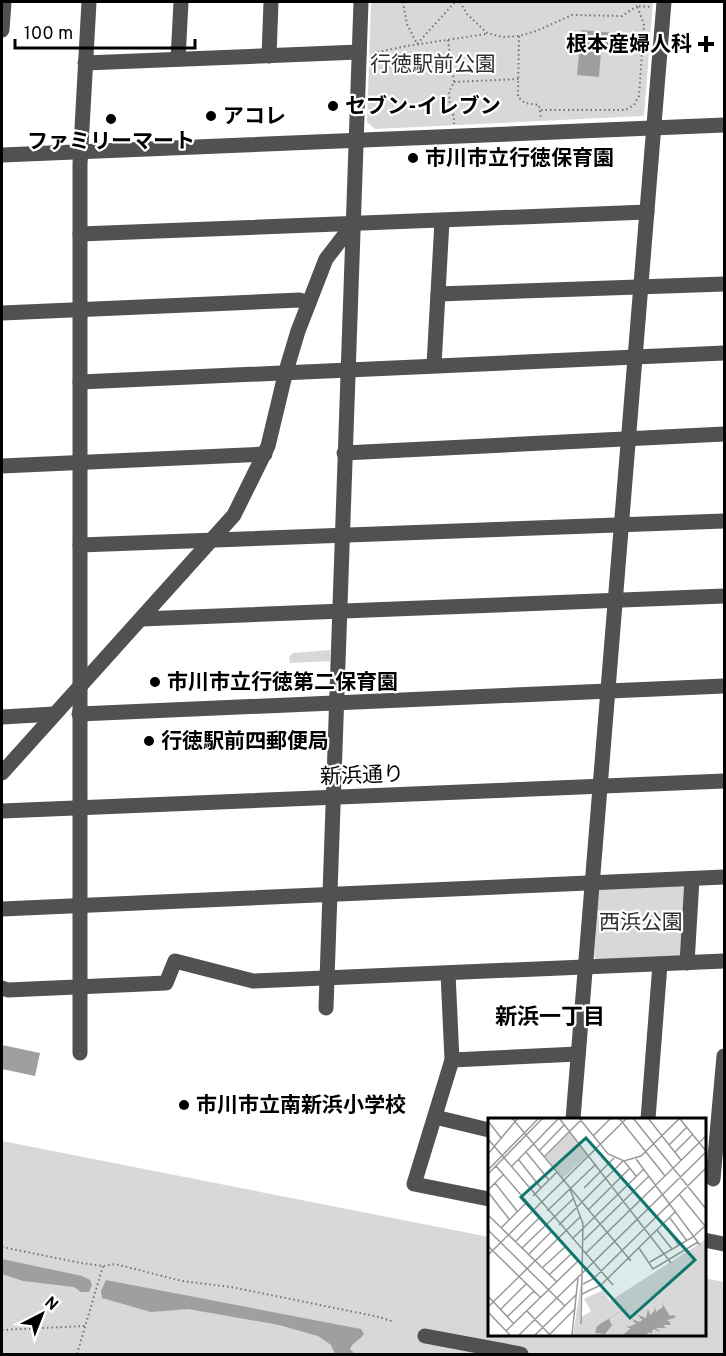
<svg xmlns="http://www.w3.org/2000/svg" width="726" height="1356" viewBox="0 0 726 1356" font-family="Overpass,'Noto Sans JP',sans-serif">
  <rect width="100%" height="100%" fill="#fff"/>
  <g fill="#d8d8d8">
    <path d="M371,2H653L644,116L375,129L367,122Z"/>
    <path d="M330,650V661L290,663L289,657L293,653Z"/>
    <path d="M684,883L687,887L680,958L599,961L594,957L599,891L603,887Z"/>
    <path d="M2,1141L489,1237V1334H704V1278L724,1282V1354H2Z"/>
  </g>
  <g fill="#9f9f9f">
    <path d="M581,30L616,33L615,51L601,50L599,77L577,75Z"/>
    <path d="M2,1045L40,1053L35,1076L2,1069Z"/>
    <path d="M2,1259L82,1276L90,1280L92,1285L89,1292H81L74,1287L23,1281L2,1274Z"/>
    <path d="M106,1280L361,1329L364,1334C360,1340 353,1342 350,1349L355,1354H335L331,1345L318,1336L279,1325L188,1309L151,1312L102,1298L101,1291Z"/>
  </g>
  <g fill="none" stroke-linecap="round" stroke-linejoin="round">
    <g stroke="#737373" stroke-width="2" stroke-dasharray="1.5 3" stroke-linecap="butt">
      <path d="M403,2L407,24L417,44L455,2"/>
      <path d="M460,2L467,14L487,33L502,37L519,36L536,31L572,15L622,16L637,6L639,2"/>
      <path d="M519,36L518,97L525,103L539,105L541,119"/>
      <path d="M448,40L454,82L449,92L450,109L454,116V124"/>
      <path d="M373,53L407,46L486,34"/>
      <path d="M454,82L519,79"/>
      <path d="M541,110H625L634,105L639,96L644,24L637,6L652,7"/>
      <path d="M2,1247L81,1263L103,1266L115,1264L182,1281L231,1287L379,1317L394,1322"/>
      <path d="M2,1330L85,1326"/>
      <path d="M77,1354L103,1266"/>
    </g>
    <g stroke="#515151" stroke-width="15">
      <path d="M2,30L4,2"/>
      <path d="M269,56L271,2"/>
      <path d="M178,59L181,2"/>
      <path d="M85,63L359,52"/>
      <path d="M2,155L724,125"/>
      <path d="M80,234L647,212"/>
      <path d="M438,294L724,284"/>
      <path d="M2,313L300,300L309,303"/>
      <path d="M434,365L442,221"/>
      <path d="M80,382L724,353"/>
      <path d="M344,453L724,434"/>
      <path d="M2,466L265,454"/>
      <path d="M80,545L724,521"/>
      <path d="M141,619L724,596"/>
      <path d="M79,714L724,686"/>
      <path d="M2,717L54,714"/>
      <path d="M2,773L234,515L268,446L286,371L298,331L326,259L353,224"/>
      <path d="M2,811L724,781"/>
      <path d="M2,909L724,877"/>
      <path d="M687,963L692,879"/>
      <path d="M448,973L452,1060L414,1184L489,1199"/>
      <path d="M2,988L8,990L166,983L175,961L253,981L724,961"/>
      <path d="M326,1008L361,2"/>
      <path d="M80,1053V164L89,2"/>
      <path d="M452,1060L578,1054"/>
      <path d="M435,1117L489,1130"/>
      <path d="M573,1119L664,2"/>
      <path d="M648,1119L660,964"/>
      <path d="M713,1179L724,1056"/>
      <path d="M704,1240L724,1244"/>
      <path d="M425,1336L521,1354"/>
    </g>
  </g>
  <g fill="#000" stroke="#fff" stroke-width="2">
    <path d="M703 35h6v6h6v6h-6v6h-6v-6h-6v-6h6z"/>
    <circle cx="333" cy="106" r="6"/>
    <circle cx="211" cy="116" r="6"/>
    <circle cx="111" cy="119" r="6"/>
    <circle cx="413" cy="158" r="6"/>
    <circle cx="155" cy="682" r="6"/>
    <circle cx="149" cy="741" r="6"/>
    <circle cx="184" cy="1105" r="6"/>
  </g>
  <g text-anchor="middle" stroke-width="4.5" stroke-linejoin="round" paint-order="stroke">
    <g font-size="21" font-weight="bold" fill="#000" stroke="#fff" text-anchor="start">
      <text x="692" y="51" text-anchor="end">根本産婦人科</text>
      <text x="345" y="113">セブン-イレブン</text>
      <text x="223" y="123">アコレ</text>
      <text x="111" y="148" text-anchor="middle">ファミリーマート</text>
      <text x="425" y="165">市川市立行徳保育園</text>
      <text x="167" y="689">市川市立行徳第二保育園</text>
      <text x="161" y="748">行徳駅前四郵便局</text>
      <text x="196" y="1112">市川市立南新浜小学校</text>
    </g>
    <g font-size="21" fill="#2f2f2f" stroke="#fff">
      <text x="433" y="71">行徳駅前公園</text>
      <text x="641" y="929">西浜公園</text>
    </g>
    <g font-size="21" fill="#000" stroke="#fff">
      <text transform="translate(362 775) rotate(-2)" y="7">新浜通り</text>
    </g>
    <g font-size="22" font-weight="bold" fill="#000" stroke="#fff">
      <text x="550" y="1024">新浜一丁目</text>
    </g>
  </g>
  <g transform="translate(488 1118)">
    <rect width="218" height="218" fill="#fff"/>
    <path d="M82,14L100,37L75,60L57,39ZM217,122V217H85L94,158L92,200L103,193L96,181L115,172L122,183Z" fill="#d8d8d8"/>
    <path d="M174,185L182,198L185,197L188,199L178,203H181L183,207H173H175L178,210H168L172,214L165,211L163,217L162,214L158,217H135L143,210H140L138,206L141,209L149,205H147L144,201L152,204L155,201H153L150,197L158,200L160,191L162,197L167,192L165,188L168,192V194L175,189ZM144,186L121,201L124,207L117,216L107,215L109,208Z" fill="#9f9f9f"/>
    <path fill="none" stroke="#999" stroke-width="1.5" d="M24,0L143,143M71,0L183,145M91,0L120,36L136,43L153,38L192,0M131,0L177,58M145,0L218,91M160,0L193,42M192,1L218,33M0,3L14,21M105,18L123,0M0,21L125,167M181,27L199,9M51,33L77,6M38,34L61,62M187,34L205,16M0,36L30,0M56,39L95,0M30,41L53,70M148,41L212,127M136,43L148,58M8,48L90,143M23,49L71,0M0,52L51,0M0,56L55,0M7,65L29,93M96,70L126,40M82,71L95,106L93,206M0,72L16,56M0,74L21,101M191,76L217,108M45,78L69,54M100,92L142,50M59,93L108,46M0,97L69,164M182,100L199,123M176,106L191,127M71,107L135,43M13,110L38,85M0,112L77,188M169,112L184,131M84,121L156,51M96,122L161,58M27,124L51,100M0,128L53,180M34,130L85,81M151,130L165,151L210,124M97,136L218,18M0,137L139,0M40,137L63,114M162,144L205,119L218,107M54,150L77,129M61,157L83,136M95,166L105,161L218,50M94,176L113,167L188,93M0,178L26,206M0,189L92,99M12,192L39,165M39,193L62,217M0,194L22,217M19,199L46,173M18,213L90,143M31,217L218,34M47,217L89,176M61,217L88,190M84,217L90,160"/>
    <path fill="#0f766e" fill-opacity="0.15" stroke="#0f766e" stroke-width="3" d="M98,20L207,142L142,200L33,79Z"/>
    <rect width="218" height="218" fill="none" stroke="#000" stroke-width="3"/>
  </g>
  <rect width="726" height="1356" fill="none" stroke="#000000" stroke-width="6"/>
  <g transform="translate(42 1314) rotate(42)" stroke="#ffffff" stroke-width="4.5" paint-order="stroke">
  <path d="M0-4.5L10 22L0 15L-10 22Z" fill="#000000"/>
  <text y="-9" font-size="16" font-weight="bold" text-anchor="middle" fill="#000000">N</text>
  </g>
  <path d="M15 39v9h180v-9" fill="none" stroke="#000000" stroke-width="3"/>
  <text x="24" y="39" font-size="18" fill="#000000" stroke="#ffffff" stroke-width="4.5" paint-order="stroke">100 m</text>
</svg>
